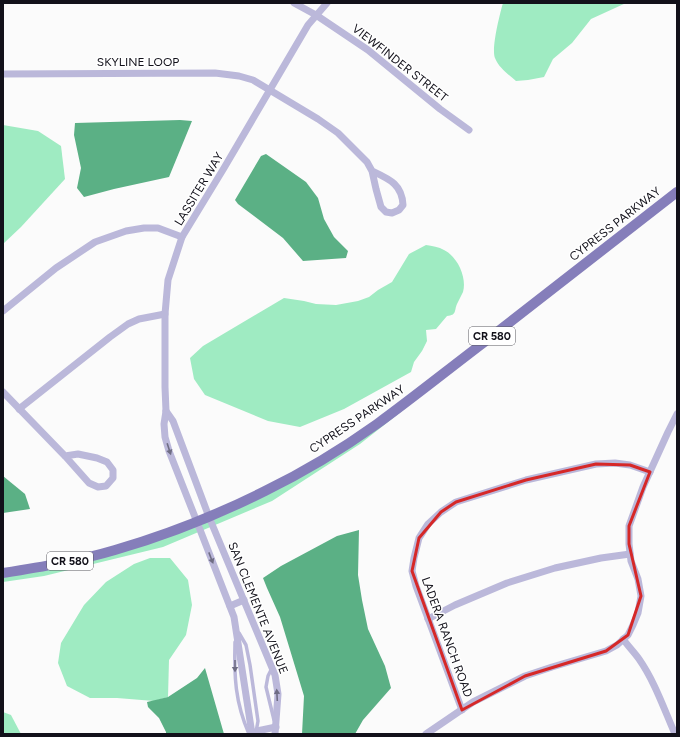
<svg xmlns="http://www.w3.org/2000/svg" width="680" height="737" viewBox="0 0 680 737" font-family="Figtree,sans-serif">
  <rect width="100%" height="100%" fill="#fbfbfb"/>
  <g fill="#9febc2">
    <path d="M503,3H626L591,19L572,43L553,59L544,77L528,80L516,81C508,74 499,68 495,58C491,49 500,13 503,3Z"/>
    <path d="M3,125L38,131L61,146L65,179L21,227L3,244Z"/>
    <path d="M426,245C432,246 439,247 444,250C458,257 467,278 463,292C461,296 459,300 457,304C454,311 457,315 447,316L436,329L426,330L427,341L422,351L414,362L411,372L344,409L300,427L268,421L205,395L194,379L190,358L203,346L284,298L304,301L316,304L336,305L358,301L369,297L378,290L392,282L409,254Z"/>
    <path d="M416,400L360,444L272,501L163,547L44,576L3,582V578L222,516Z"/>
    <path d="M150,558H170L188,580L192,605L186,635L169,660L168,697L154,701L117,698H90L67,686L58,663L61,643L84,605L106,582L134,564Z"/>
    <path d="M3,712L11,715L21,734H3Z"/>
  </g>
  <g fill="#5bb085">
    <path d="M180,120L192,121L169,177L114,189L84,197L77,188L81,168L74,135L75,123Z"/>
    <path d="M266,154L306,182L318,198L324,219L334,237L348,251L346,258L303,261L283,238L238,204L235,200L261,156Z"/>
    <path d="M3,476L25,494L30,509L3,513Z"/>
    <path d="M359,530L358,575L362,600L368,629L385,666L391,688L363,720L355,734H302L304,696L280,617L267,588L263,578L281,566L337,536Z"/>
    <path d="M205,668L224,734H166V732L159,718L148,707L147,702L168,697L197,678Z"/>
  </g>
  <g fill="none" stroke-linecap="round" stroke-linejoin="round">
    <g stroke="#bbb8da" stroke-width="3.5">
      <path d="M239,633L246,645L250,665L258,721L256,732"/>
      <path d="M235,642C234,676 235,702 249,734"/>
      <path d="M272,668L268,676L266,687L274,720"/>
    </g>
    <g stroke="#bbb8da" stroke-width="7">
      <path d="M294,3L316,15L368,50L440,109L469,130"/>
      <path d="M3,74L215,73L239,76L253,80L318,119L338,133L367,162L372,171L376,189L381,207L386,212L392,213L399,210L403,205C402,184 389,179 372,171"/>
      <path d="M3,311L56,268L95,242L126,231L144,228H158L182,237"/>
      <path d="M3,392L65,456L89,483L98,487L106,486L113,478V470L107,462L97,458L78,454L65,456"/>
      <path d="M19,409L110,337L128,324L139,319L165,314"/>
      <path d="M166,411L173,421L209,517L275,675L278,694L275,734"/>
      <path d="M230,606L244,600"/>
      <path d="M428,619L455,605L507,583L555,568L601,558L630,554"/>
      <path d="M623,639C628,646 634,652 639,659C655,682 664,709 675,734"/>
      <path d="M462,710L416,586L412,571L414,558L419,538L428,524L441,512L456,502L526,480L596,464L615,463L630,465L650,472"/>
      <path d="M257,731L276,727"/>
      <path d="M252,734L234,617L197,522L169,451L165,437L164,424L166,411L165,387V314L168,280L182,237L224,168L308,25L327,3"/>
      <path d="M426,734L473,702L525,676L552,667L606,651L617,645L628,635L633,625L638,613L641,596L638,579L631,561L629,544V526L643,487L668,432L677,414"/>
    </g>
    <path stroke="#857eba" stroke-width="10" d="M3,573C41,567 78,561 115,550C167,535 217,515 265,491C304,472 342,449 377,424C414,397 450,368 487,340C550,291 613,242 677,192"/>
  </g>
  <defs><path id="oneway-solid" d="M-6-.8H1V-3.2L6.5 0L1 3.2V.8H-6Z"/></defs>
  <g fill="#6f6d84">
    <use href="#oneway-solid" transform="translate(169 449) rotate(72)"/>
    <use href="#oneway-solid" transform="translate(211 558) rotate(69)"/>
    <use href="#oneway-solid" transform="translate(235 666) rotate(90)"/>
    <use href="#oneway-solid" transform="translate(277 695) rotate(-93)"/>
  </g>
  <path fill="none" stroke="#d62828" stroke-width="3" stroke-linejoin="round" d="M596,464L630,465L650,472L629,526V544L641,596L628,635L606,651L525,676L462,710L412,571L419,538L441,512L456,502L526,480Z"/>
  <g text-anchor="middle" stroke-width="3" stroke-linejoin="round" paint-order="stroke">
    <g fill="#fff" stroke="#59585f" stroke-width="1">
      <rect x="469" y="327" width="46" height="18" rx="3"/>
      <rect x="47" y="552" width="46" height="18" rx="3"/>
    </g>
    <g font-size="11" font-weight="bold" fill="#12111a">
      <text x="492" y="340">CR 580</text>
      <text x="70" y="565">CR 580</text>
    </g>
    <g font-size="12" fill="#12111a" stroke="#fff">
      <text x="138" y="66">SKYLINE LOOP</text>
      <text transform="translate(400 63) rotate(38)" y="4">VIEWFINDER STREET</text>
      <text transform="translate(199 189) rotate(-59)" y="4">LASSITER WAY</text>
      <text transform="translate(615 224) rotate(-38)" y="4">CYPRESS PARKWAY</text>
      <text transform="translate(357 419) rotate(-34)" y="4">CYPRESS PARKWAY</text>
      <text transform="translate(258 608) rotate(68)" y="4">SAN CLEMENTE AVENUE</text>
      <text transform="translate(447 637) rotate(70)" y="4">LADERA RANCH ROAD</text>
    </g>
  </g>
  <rect width="680" height="737" fill="none" stroke="#12111a" stroke-width="8"/>
</svg>
